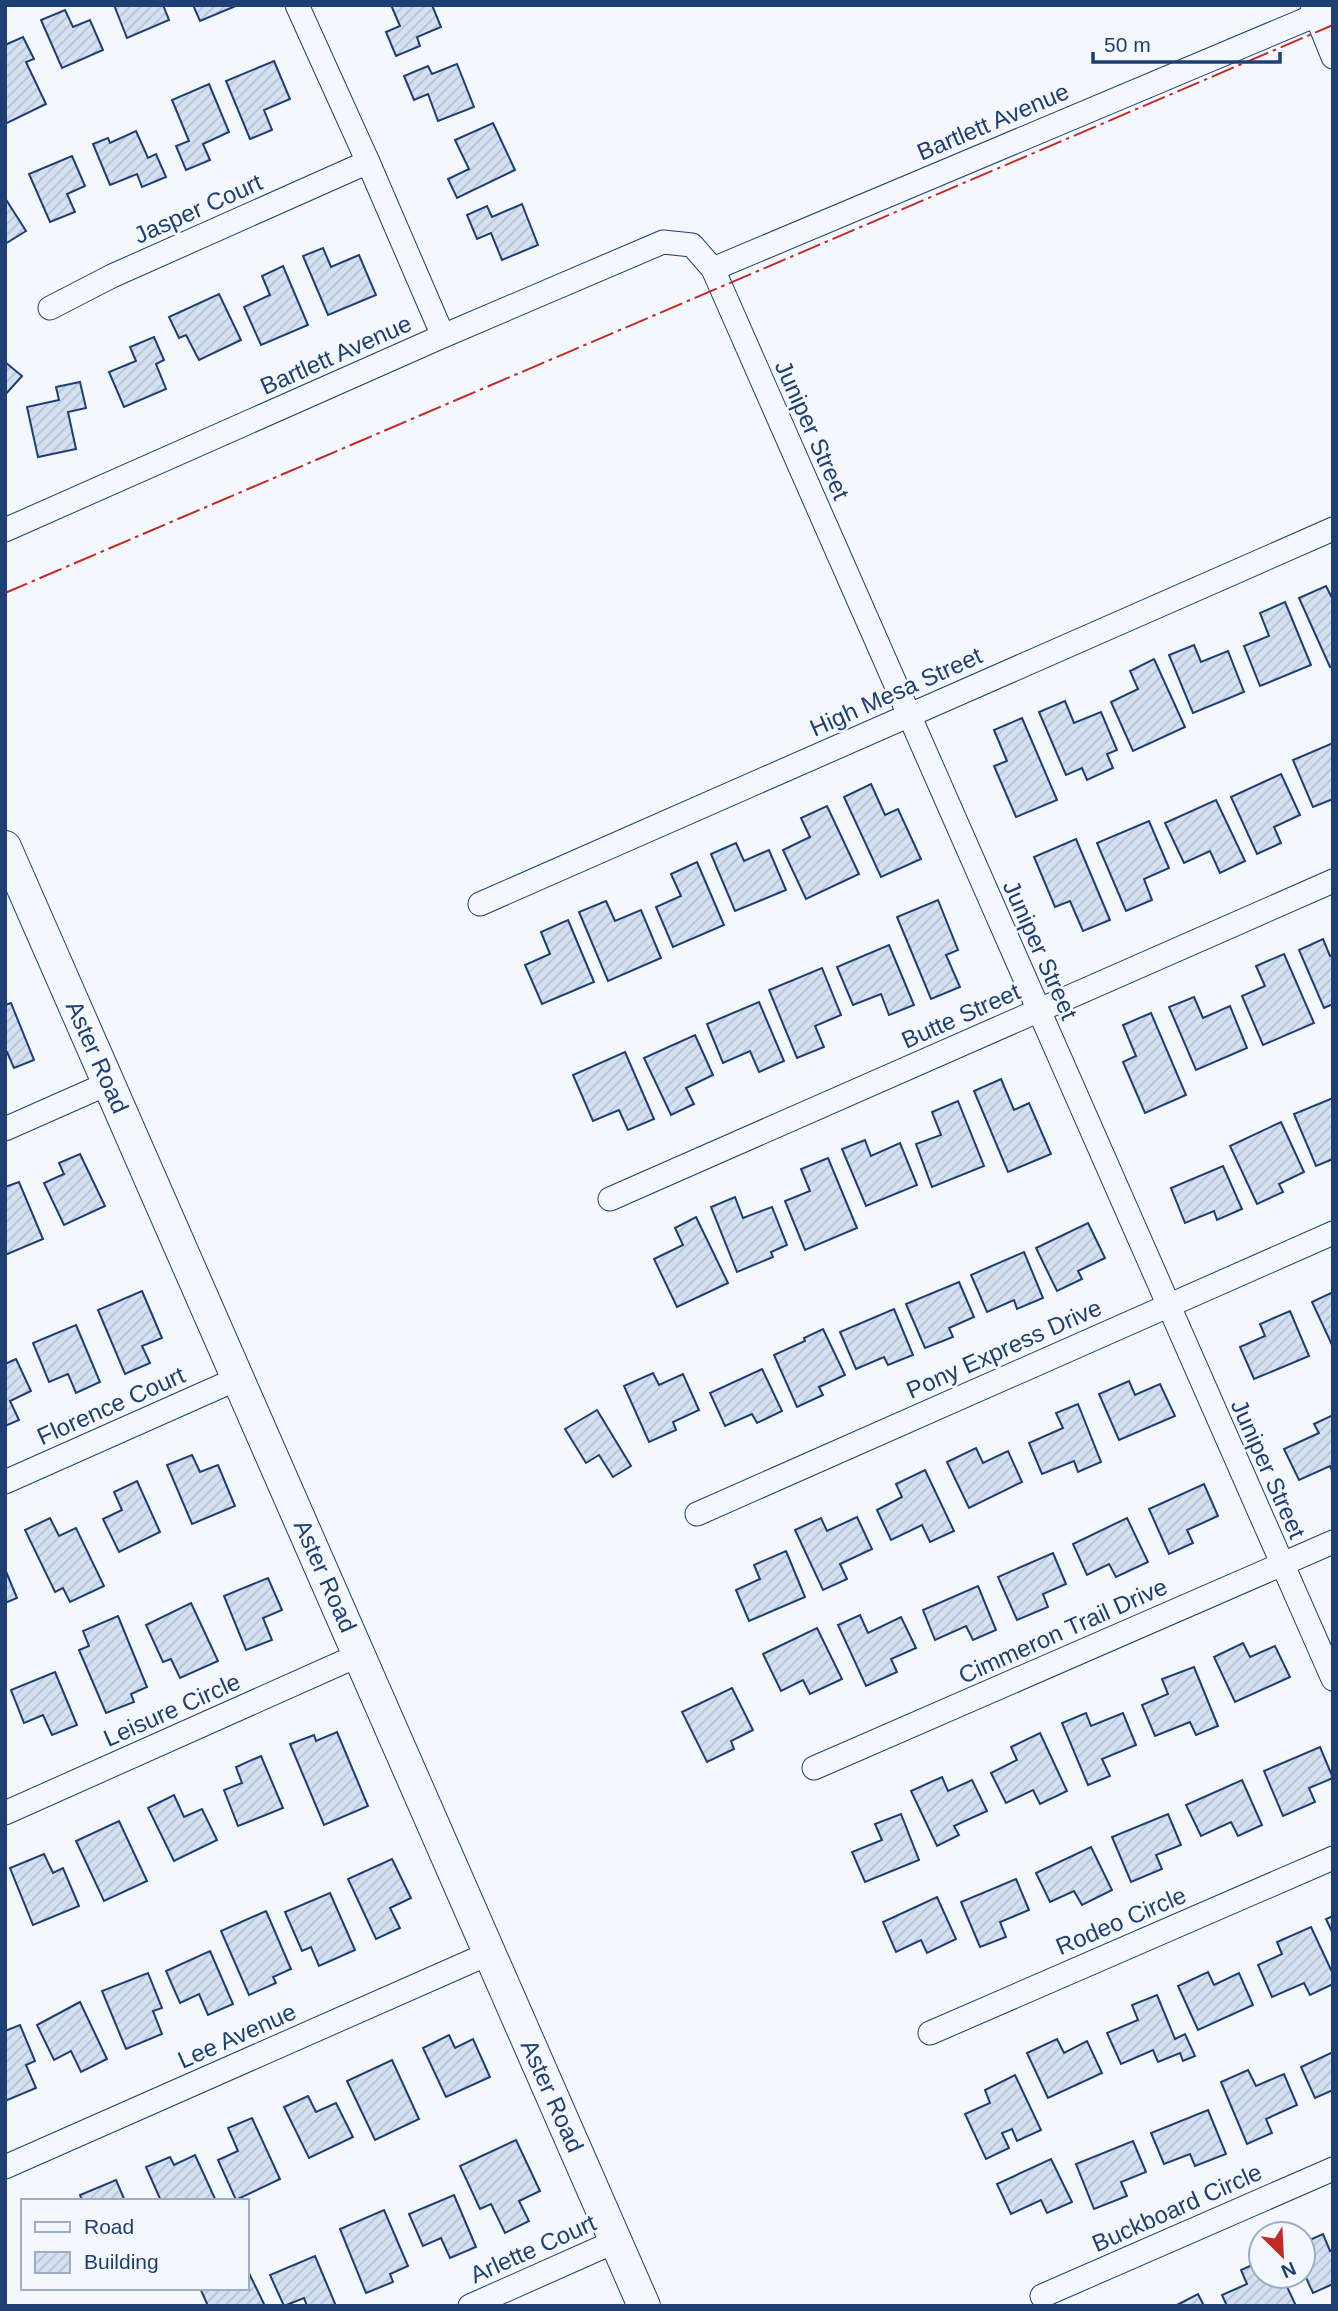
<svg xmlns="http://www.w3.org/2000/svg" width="1338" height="2311" viewBox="0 0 1338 2311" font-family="Helvetica,sans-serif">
  <defs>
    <pattern id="building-hatch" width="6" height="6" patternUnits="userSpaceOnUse" patternTransform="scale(1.75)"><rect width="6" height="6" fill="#d5e0f0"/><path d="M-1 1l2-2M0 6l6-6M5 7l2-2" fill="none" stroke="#b6c1d1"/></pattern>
  </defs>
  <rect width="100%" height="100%" fill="#f4f7fb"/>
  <g fill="url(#building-hatch)" stroke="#1d3f73" stroke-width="2">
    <path d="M114,5H163L169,20L127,38Z"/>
    <path d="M193,5H238L200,21Z"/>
    <path d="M391,5H432L441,27L417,37L420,46L396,56L386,32L400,26Z"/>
    <path d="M65,10L73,27L90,20L103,50L62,68L41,20Z"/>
    <path d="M23,37L34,59L26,62L46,104L5,124V45Z"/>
    <path d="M274,61L290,99L264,110L272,130L250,139L226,81Z"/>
    <path d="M457,64L474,107L438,121L428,94L414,100L404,76L428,66L432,74Z"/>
    <path d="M209,84L229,132L203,144L210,160L186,170L176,146L189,141L172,100Z"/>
    <path d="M493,123L515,170L457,198L448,179L469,169L455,140Z"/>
    <path d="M136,131L148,158L156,154L166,177L142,187L137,174L110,185L93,144L108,138L110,143Z"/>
    <path d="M72,156L85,186L67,194L75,212L50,222L29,174Z"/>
    <path d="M5,198L26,231L5,244Z"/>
    <path d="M522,204L538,245L502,260L491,233L477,239L467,215L487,206L492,217Z"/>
    <path d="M323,248L331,267L359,255L376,295L328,315L303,256Z"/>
    <path d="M283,266L308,325L261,345L244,307L270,295L262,276Z"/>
    <path d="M219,294L241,340L199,360L186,335L179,338L169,317Z"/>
    <path d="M154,337L164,360L156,364L166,389L124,407L109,372L136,361L130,347Z"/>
    <path d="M5,362L22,376L5,395Z"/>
    <path d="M80,382L86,408L68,412L76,449L38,457L27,407L59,400L56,387Z"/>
    <path d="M1326,586L1333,600V666L1330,667L1299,598Z"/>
    <path d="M1285,602L1311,665L1260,686L1244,646L1269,636L1260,613Z"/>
    <path d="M1194,645L1201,662L1228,651L1244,692L1193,713L1169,655Z"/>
    <path d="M1154,659L1185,727L1133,751L1111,702L1138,689L1130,671Z"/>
    <path d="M1065,701L1074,723L1101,712L1117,750L1107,754L1113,768L1087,780L1082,768L1066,775L1039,712Z"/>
    <path d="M1022,718L1057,800L1016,817L994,766L1007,761L994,730Z"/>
    <path d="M1333,743V799L1313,807L1293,760Z"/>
    <path d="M1281,774L1300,815L1274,827L1281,843L1257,854L1231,797Z"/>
    <path d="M871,784L885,815L898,809L921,859L881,877L844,797Z"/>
    <path d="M1216,800L1245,861L1220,873L1210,851L1184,863L1165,823Z"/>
    <path d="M827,806L859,874L806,899L783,850L810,837L801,818Z"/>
    <path d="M1149,821L1169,868L1144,879L1152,900L1126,911L1097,843Z"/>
    <path d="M1076,839L1110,920L1083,931L1070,901L1055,907L1034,857Z"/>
    <path d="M736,843L744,861L769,850L786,890L735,911L711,854Z"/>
    <path d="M697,862L724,925L673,947L656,907L681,896L671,874Z"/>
    <path d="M938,900L958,950L946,955L960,987L931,999L897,917Z"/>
    <path d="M606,901L615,921L641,910L661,958L608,981L579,912Z"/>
    <path d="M568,920L594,982L542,1004L525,965L550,954L541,932Z"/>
    <path d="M1323,939L1330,956L1333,955V1004L1324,1008L1299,950Z"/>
    <path d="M889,945L914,1005L889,1015L881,994L853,1005L837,967Z"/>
    <path d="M1284,954L1314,1023L1263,1045L1242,996L1265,986L1256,966Z"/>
    <path d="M822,968L841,1015L815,1026L824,1047L797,1058L769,990Z"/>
    <path d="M1194,997L1203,1018L1230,1006L1247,1048L1196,1070L1169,1007Z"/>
    <path d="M759,1002L784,1061L759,1072L750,1051L723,1063L707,1024Z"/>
    <path d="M11,1003L34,1060L14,1068L7,1052H5V1005Z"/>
    <path d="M1151,1013L1186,1095L1145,1113L1123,1062L1136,1056L1123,1025Z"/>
    <path d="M695,1035L713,1075L686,1088L694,1104L671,1115L644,1058Z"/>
    <path d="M625,1052L654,1119L628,1130L619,1110L593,1121L573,1075Z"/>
    <path d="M1001,1079L1014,1110L1029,1103L1051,1154L1008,1172L974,1091Z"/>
    <path d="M1333,1098V1159L1316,1166L1294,1114Z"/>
    <path d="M958,1101L984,1166L932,1187L916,1144L941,1135L932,1112Z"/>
    <path d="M1281,1122L1304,1172L1279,1184L1283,1192L1257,1204L1230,1146Z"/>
    <path d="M865,1140L871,1156L900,1143L917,1185L866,1206L842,1149Z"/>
    <path d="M80,1154L105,1206L64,1225L44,1183L64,1174L59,1163Z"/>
    <path d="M828,1158L857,1228L805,1250L785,1201L810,1191L801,1169Z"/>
    <path d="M1223,1166L1242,1209L1217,1220L1214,1211L1185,1223L1171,1188Z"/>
    <path d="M19,1182L43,1239L5,1255V1187Z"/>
    <path d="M735,1197L743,1218L772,1207L787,1245L771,1252L773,1257L737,1272L711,1207Z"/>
    <path d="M696,1217L728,1283L677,1307L654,1259L683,1245L675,1228Z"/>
    <path d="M1088,1223L1105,1258L1078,1271L1082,1279L1057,1291L1036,1248Z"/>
    <path d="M1024,1252L1043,1298L1017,1309L1014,1300L987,1312L971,1275Z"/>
    <path d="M959,1282L974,1317L949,1328L953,1337L925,1348L906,1304Z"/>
    <path d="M142,1291L162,1338L142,1346L150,1363L125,1374L98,1310Z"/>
    <path d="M1333,1292V1347L1312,1302Z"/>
    <path d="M894,1309L913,1355L888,1365L884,1357L856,1369L840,1332Z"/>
    <path d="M1290,1311L1309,1356L1254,1379L1240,1347L1265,1336L1260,1324Z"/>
    <path d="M76,1325L100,1382L76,1393L68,1374L49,1382L33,1343Z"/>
    <path d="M823,1329L845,1375L819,1387L823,1395L797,1407L774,1355L805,1341L804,1338Z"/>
    <path d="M16,1359L31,1391L10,1401L19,1420L5,1426V1364Z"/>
    <path d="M762,1369L782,1411L757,1423L752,1414L725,1426L710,1393Z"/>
    <path d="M653,1373L659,1385L683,1374L699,1410L673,1422L676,1430L649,1442L624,1386Z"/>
    <path d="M1129,1381L1135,1395L1160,1384L1175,1416L1119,1440L1099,1394Z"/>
    <path d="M1078,1404L1101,1462L1078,1472L1074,1461L1042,1474L1029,1443L1063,1428L1056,1413Z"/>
    <path d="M597,1410L631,1466L613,1477L599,1455L586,1463L565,1429Z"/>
    <path d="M1333,1415V1473L1330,1466L1299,1480L1284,1449L1319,1433L1314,1424Z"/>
    <path d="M976,1448L983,1463L1008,1451L1022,1482L969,1508L947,1462Z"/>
    <path d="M192,1455L200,1472L218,1465L235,1506L192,1524L167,1465Z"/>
    <path d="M925,1470L954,1531L930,1542L922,1525L891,1540L877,1510L902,1497L896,1484Z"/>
    <path d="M137,1481L160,1532L119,1552L103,1519L122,1510L114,1492Z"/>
    <path d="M1204,1484L1218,1516L1187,1530L1193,1543L1169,1554L1149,1509Z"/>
    <path d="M857,1517L872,1549L840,1564L847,1579L823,1590L795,1530L821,1518L827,1531Z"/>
    <path d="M50,1518L59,1536L76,1528L104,1586L70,1602L63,1588L55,1592L25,1530Z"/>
    <path d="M1127,1518L1148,1562L1116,1577L1109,1564L1087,1575L1073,1544Z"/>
    <path d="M786,1551L805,1597L749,1621L736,1590L760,1579L754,1565Z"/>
    <path d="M1053,1553L1066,1584L1043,1594L1048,1607L1017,1620L998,1577Z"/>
    <path d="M5,1569L17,1598L5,1603Z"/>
    <path d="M268,1578L282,1610L263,1618L272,1640L246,1650L224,1596Z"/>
    <path d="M978,1586L996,1630L973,1640L966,1626L935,1640L923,1610Z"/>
    <path d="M191,1603L218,1661L180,1678L171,1659L163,1662L146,1625Z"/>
    <path d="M860,1615L868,1633L901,1617L916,1648L891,1659L897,1672L866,1686L838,1625Z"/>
    <path d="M118,1616L147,1687L131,1694L134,1702L106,1713L79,1650L89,1646L83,1631Z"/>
    <path d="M817,1628L842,1679L810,1694L803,1680L781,1691L763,1654Z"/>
    <path d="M1243,1643L1250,1657L1275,1646L1290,1677L1235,1702L1214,1657Z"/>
    <path d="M1194,1667L1218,1726L1196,1735L1190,1722L1155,1736L1142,1705L1168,1694L1162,1679Z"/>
    <path d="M55,1672L77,1725L52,1735L43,1715L24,1723L11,1690Z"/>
    <path d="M732,1688L753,1730L731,1741L734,1749L707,1762L682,1712Z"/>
    <path d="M1086,1713L1091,1726L1123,1713L1136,1745L1102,1759L1110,1776L1088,1785L1062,1723Z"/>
    <path d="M337,1732L368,1806L324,1825L290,1744L314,1735L316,1741Z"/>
    <path d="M1040,1733L1067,1791L1040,1804L1033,1790L1006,1803L991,1773L1017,1760L1011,1747Z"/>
    <path d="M1320,1747L1333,1778L1309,1788L1315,1802L1283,1816L1264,1771Z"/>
    <path d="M261,1756L283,1808L238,1826L224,1790L242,1783L236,1767Z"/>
    <path d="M942,1777L948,1791L972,1780L987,1811L954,1826L959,1835L937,1846L911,1791Z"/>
    <path d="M1242,1780L1262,1825L1238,1836L1231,1822L1201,1836L1186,1805Z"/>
    <path d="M174,1795L184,1817L202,1809L217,1840L174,1861L148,1808Z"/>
    <path d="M901,1814L919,1860L865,1882L852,1852L882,1840L875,1824Z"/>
    <path d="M1168,1814L1181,1845L1156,1855L1162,1869L1131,1882L1112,1837Z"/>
    <path d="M119,1821L147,1881L104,1901L76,1841Z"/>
    <path d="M1091,1847L1112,1890L1082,1905L1074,1891L1050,1902L1036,1873Z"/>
    <path d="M44,1854L53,1873L63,1868L79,1906L33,1925L10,1868Z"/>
    <path d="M392,1859L411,1898L390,1908L400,1928L376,1939L348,1879Z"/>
    <path d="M1016,1879L1029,1910L1000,1922L1006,1937L980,1947L961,1902Z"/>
    <path d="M330,1893L355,1950L319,1966L311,1947L302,1951L285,1912Z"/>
    <path d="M937,1897L956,1939L927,1953L921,1940L896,1952L883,1922Z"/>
    <path d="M266,1911L291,1969L273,1977L276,1983L249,1995L221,1931Z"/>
    <path d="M1333,1916V1934L1326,1919Z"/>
    <path d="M1311,1927L1333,1974V1984L1310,1995L1304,1983L1272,1997L1258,1965L1282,1954L1277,1942Z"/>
    <path d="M210,1951L233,2004L208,2015L199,1994L180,2003L166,1971Z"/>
    <path d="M1208,1972L1214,1985L1239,1973L1253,2005L1198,2030L1178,1986Z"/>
    <path d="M148,1973L162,2008L153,2011L162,2034L126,2049L102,1991Z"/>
    <path d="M1157,1995L1175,2039L1185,2034L1195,2056L1183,2061L1180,2053L1158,2062L1153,2050L1121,2064L1107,2033L1138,2020L1132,2005Z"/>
    <path d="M80,2002L107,2059L81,2072L71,2051L54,2060L37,2025Z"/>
    <path d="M20,2025L35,2061L26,2065L36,2088L5,2101V2031Z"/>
    <path d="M449,2035L455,2048L473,2039L490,2077L446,2097L423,2048Z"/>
    <path d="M1057,2039L1064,2053L1087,2041L1102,2073L1048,2098L1027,2053Z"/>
    <path d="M1333,2052V2090L1315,2098L1301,2067Z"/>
    <path d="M392,2060L419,2119L375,2140L347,2081Z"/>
    <path d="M1248,2070L1256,2086L1284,2074L1297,2105L1266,2119L1272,2133L1247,2144L1221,2082Z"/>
    <path d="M1015,2075L1041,2130L1017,2141L1012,2129L1002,2133L1009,2148L986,2159L965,2114L990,2103L985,2090Z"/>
    <path d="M308,2096L316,2112L336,2103L353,2137L309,2158L284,2107Z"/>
    <path d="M1208,2110L1226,2154L1195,2166L1190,2154L1164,2164L1151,2133Z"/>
    <path d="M252,2118L280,2179L236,2200L218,2160L238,2151L228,2128Z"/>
    <path d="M516,2140L540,2191L519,2201L529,2221L505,2233L491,2204L480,2209L460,2166Z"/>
    <path d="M1133,2141L1146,2172L1121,2182L1127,2196L1094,2209L1076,2164Z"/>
    <path d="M195,2155L216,2201H161L146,2167L170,2157L174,2165Z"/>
    <path d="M1051,2159L1072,2202L1047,2213L1041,2200L1011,2214L997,2184Z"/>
    <path d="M116,2180L125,2201H82L80,2195Z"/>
    <path d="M454,2195L476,2247L450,2258L441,2238L423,2246L409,2214Z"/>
    <path d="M384,2210L408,2266L390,2274L393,2282L366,2293L340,2229Z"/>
    <path d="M1323,2234L1330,2251L1333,2250V2284L1313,2293L1303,2271V2243Z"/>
    <path d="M315,2256L336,2306H307L304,2298L284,2306L270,2275Z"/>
    <path d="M1261,2261V2276H1282L1296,2306H1227L1222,2295L1247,2284L1241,2270Z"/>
    <path d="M247,2269L265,2306H208L200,2288H247Z"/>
    <path d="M1198,2294L1204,2306H1175Z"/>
  </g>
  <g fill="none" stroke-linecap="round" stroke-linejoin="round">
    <defs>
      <g id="minor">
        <path d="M297,5L368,162L443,336"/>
        <path d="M1312,5L1333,57"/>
        <path d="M713,269L1333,8"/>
        <path d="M50,308L112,276L368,162"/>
        <path d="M5,530L443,336L663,242L692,245L713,269L1333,1679"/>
        <path d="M480,904L1333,529"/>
        <path d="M5,1129L109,1083"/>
        <path d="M610,1199L1333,881"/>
        <path d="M5,1482L239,1378"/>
        <path d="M697,1514L1333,1233"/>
        <path d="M814,1768L1333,1542"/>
        <path d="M5,1813L359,1655"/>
        <path d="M930,2033L1333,1858"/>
        <path d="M5,2167L490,1953"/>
        <path d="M1042,2296L1333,2169"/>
        <path d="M470,2306L616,2241"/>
      </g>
      <path id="secondary" d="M5,847L644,2306"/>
    </defs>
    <use href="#minor" stroke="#1d3f73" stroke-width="25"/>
    <use href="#secondary" stroke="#1d3f73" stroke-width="34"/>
    <use href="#minor" stroke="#f4f7fb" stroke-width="23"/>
    <use href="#secondary" stroke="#f4f7fb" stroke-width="32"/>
    <path stroke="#c62828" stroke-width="2" stroke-dasharray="24 5 3.5 5" stroke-linecap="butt" d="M5,593L1333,25"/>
  </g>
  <g text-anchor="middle" stroke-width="5" stroke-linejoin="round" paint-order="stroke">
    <g font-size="24" fill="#1d3f73" stroke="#f4f7fb">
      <text transform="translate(993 122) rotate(-23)" y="8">Bartlett Avenue</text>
      <text transform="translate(198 209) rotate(-24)" y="8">Jasper Court</text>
      <text transform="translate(336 355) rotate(-24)" y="8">Bartlett Avenue</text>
      <text transform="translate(812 430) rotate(66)" y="8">Juniper Street</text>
      <text transform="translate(896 692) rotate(-24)" y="8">High Mesa Street</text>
      <text transform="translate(1040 950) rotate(66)" y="8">Juniper Street</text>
      <text transform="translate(961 1016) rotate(-24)" y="8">Butte Street</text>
      <text transform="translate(97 1057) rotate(66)" y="8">Aster Road</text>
      <text transform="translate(1004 1349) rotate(-24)" y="8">Pony Express Drive</text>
      <text transform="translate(111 1406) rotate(-24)" y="8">Florence Court</text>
      <text transform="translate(1268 1469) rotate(66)" y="8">Juniper Street</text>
      <text transform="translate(325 1576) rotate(66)" y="8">Aster Road</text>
      <text transform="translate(1063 1631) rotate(-24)" y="8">Cimmeron Trail Drive</text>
      <text transform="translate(172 1710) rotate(-24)" y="8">Leisure Circle</text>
      <text transform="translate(1121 1921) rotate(-23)" y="8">Rodeo Circle</text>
      <text transform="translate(237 2036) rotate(-24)" y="8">Lee Avenue</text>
      <text transform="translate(552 2096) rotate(66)" y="8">Aster Road</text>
      <text transform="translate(1177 2208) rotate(-24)" y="8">Buckboard Circle</text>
      <text transform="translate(533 2249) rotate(-24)" y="8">Arlette Court</text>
    </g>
  </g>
  <rect width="1338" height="2311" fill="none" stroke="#1d3f73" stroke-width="14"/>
  <rect x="21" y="2199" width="228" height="91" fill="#f4f7fb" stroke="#9eadc5" stroke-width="2"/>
  <rect x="35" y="2222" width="35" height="10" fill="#f4f7fb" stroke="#9eadc5" stroke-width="2"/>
  <text x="84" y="2234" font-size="21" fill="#1d3f73">Road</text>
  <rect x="35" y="2252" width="35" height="21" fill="url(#building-hatch)" stroke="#9eadc5" stroke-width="2"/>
  <text x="84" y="2269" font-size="21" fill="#1d3f73">Building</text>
  <g transform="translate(1282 2255) rotate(156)"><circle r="33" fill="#f4f7fb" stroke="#9eadc5" stroke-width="2"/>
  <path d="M0-5L12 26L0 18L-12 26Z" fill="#c62828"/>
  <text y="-10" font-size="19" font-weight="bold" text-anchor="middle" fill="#1d3f73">N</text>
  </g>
  <path d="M1093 52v10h187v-10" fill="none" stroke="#1d3f73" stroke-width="3.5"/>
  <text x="1104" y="52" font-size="21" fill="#1d3f73" stroke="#f4f7fb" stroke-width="5" paint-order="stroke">50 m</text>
</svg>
